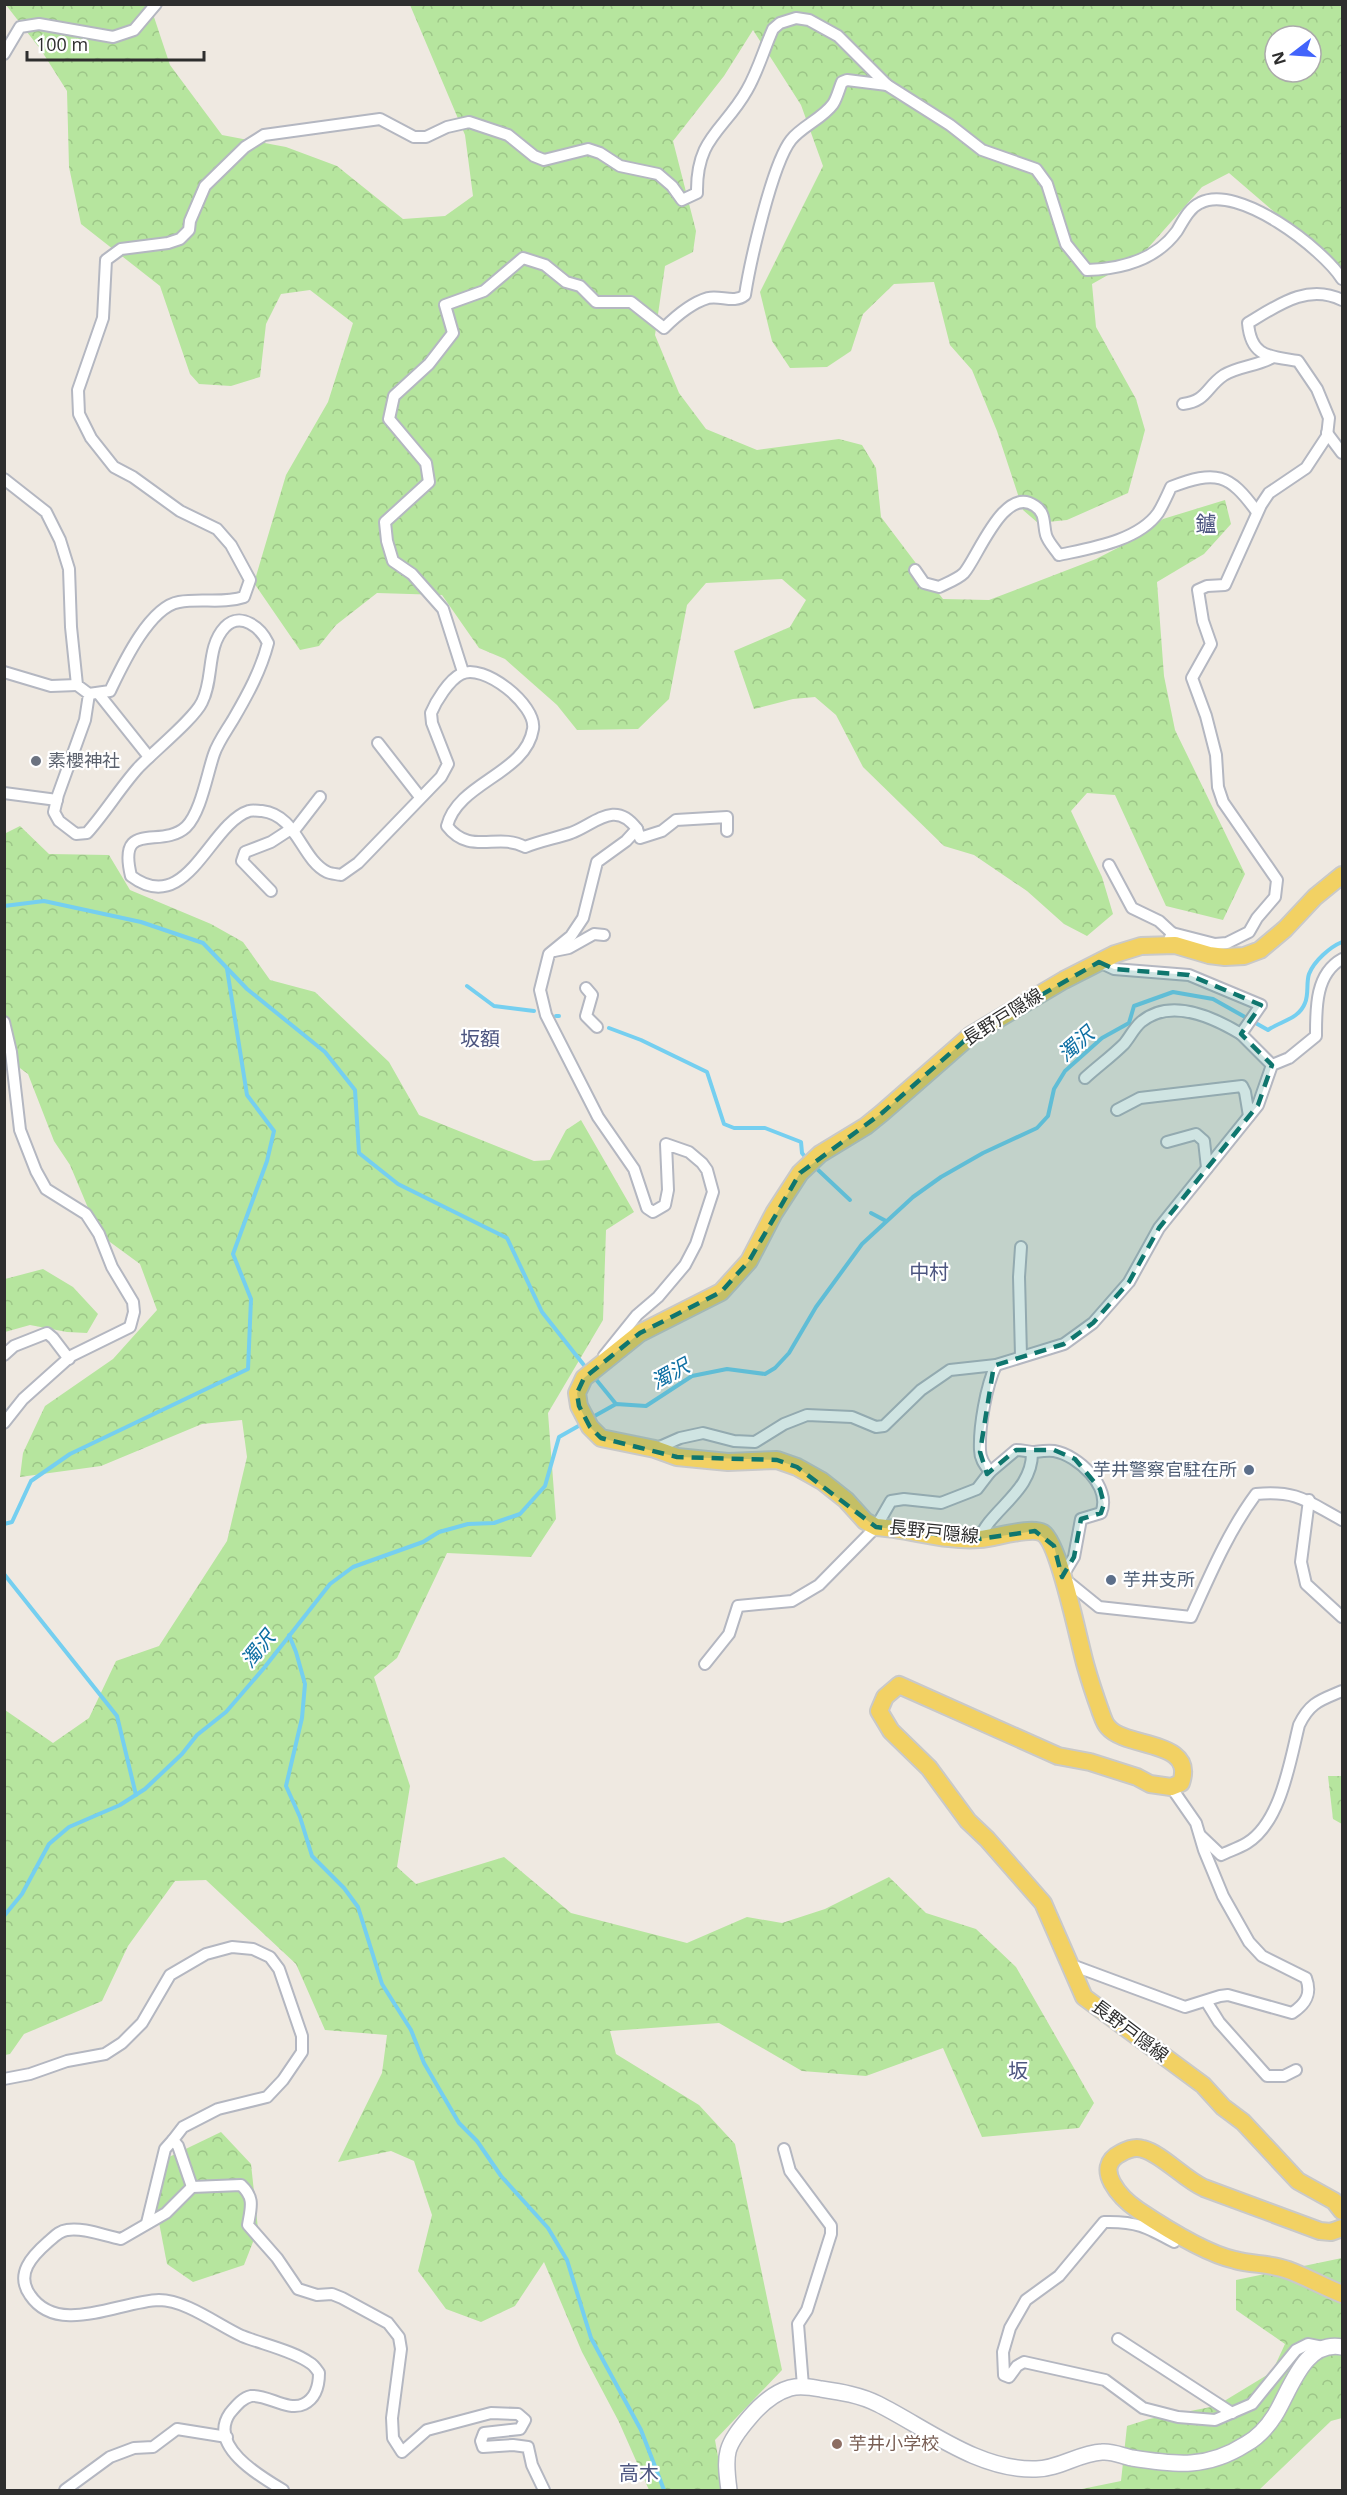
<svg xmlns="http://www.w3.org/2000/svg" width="1347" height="2495" viewBox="0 0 1347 2495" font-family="'Open Sans','Noto Sans JP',sans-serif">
  <defs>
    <pattern id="forest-crowns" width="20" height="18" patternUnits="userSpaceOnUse" patternTransform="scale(1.5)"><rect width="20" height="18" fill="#b6e59e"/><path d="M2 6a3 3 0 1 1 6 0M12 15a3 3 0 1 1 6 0" fill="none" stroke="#9dc588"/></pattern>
  </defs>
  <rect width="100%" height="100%" fill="#efe9e1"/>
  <g fill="url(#forest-crowns)" fill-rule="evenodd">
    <path d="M6,5H150L170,65L222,135L286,147L337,166L403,219L445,216L473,196L465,135L410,5H1342V270L1229,173L1202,187L1140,257L1092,284L1096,327L1136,399L1145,430L1128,493L1067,520L1038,523L1023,510L997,431L972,370L950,345L934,282L894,284L863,314L851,351L827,367L790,368L772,341L760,292L823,166L801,105L753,30L724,76L673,141L696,231L693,252L665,266L655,335L679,393L706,429L757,450L839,439L862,445L876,468L881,517L943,599L989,600L1096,559L1137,538L1163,519L1225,500L1231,524L1204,554L1157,582L1164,676L1175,730L1245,874L1223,920L1166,906L1115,795L1087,793L1071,811L1102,877L1113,914L1087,936L1064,924L1027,891L974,855L944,846L863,767L836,715L815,697L793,699L754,709L734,651L790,627L806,600L782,579L706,583L687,605L669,699L638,729L577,730L557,705L505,659L479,648L442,595L377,593L336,625L319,646L300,650L254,583L286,475L328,402L353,323L310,290L281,294L266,324L260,377L231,386L199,384L190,374L160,286L81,224L69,167L67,91L41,50ZM1275,36H1311V72H1275Z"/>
    <path d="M20,826L49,854L109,855L130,890L211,924L243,942L270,980L315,992L389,1062L419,1115L534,1161L550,1160L566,1130L581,1120L634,1212L606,1230L603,1320L548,1413L556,1519L531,1557L447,1553L397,1658L374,1677L410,1786L397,1867L416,1884L504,1857L571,1913L687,1943L747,1917L782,1923L825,1909L889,1877L926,1913L976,1929L1016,1967L1094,2103L1079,2128L982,2137L943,2048L866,2076L802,2071L719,2023L610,2031L616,2054L699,2105L735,2144L782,2370L715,2440L724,2490H649L619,2422L582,2352L544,2262L515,2306L481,2322L446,2309L418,2271L432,2215L414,2161L391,2151L338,2162L382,2073L387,2035L325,2030L296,1964L206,1880L175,1881L128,1946L102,2001L24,2034L10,2054L5,2055V1710L53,1743L89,1718L116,1661L159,1646L227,1541L247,1457L242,1420L202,1424L101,1466L20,1477L23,1453L45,1406L113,1359L157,1310L140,1264L99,1234L70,1165L54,1141L28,1074L5,1057L4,834Z"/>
    <path d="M43,1269L73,1287L98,1314L87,1333L67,1332L30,1325L5,1332V1279Z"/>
    <path d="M1328,1776H1342V1824L1333,1819Z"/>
    <path d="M221,2132L251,2164L258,2229L244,2265L193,2282L167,2264L152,2186L169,2157Z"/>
    <path d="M1342,2258V2418L1331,2421L1259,2490H1077L1121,2481L1127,2426L1149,2419L1216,2406L1272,2372L1285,2344L1236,2310V2280Z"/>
  </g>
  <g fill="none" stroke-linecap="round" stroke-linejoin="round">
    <g stroke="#75cff0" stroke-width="4">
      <path d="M4,906L44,901L141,922L203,943L247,989L325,1052L355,1090L359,1153L398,1184L507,1238L542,1312L587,1369"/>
      <path d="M467,986L494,1006L534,1011"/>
      <path d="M556,1016H559"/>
      <path d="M609,1028L641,1040L707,1072L724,1124L734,1128H765L801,1142L802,1153L806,1158"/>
      <path d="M816,1168L850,1200"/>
      <path d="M871,1213L886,1221"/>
      <path d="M594,1377L616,1404"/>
      <path d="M591,1418L616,1404L646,1406L692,1376L727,1369L765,1374L775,1368L789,1353L816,1307L862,1244L913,1197L941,1177L983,1153L1037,1128L1048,1116L1054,1089L1065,1071L1102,1038L1129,1023L1134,1006L1173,992L1213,999L1268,1030C1281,1021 1299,1019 1305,1003C1309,994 1306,983 1309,974C1314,961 1330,947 1342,942"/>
      <path d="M4,1524L12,1522L31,1481L70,1454L248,1369L251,1299L233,1254L267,1161L274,1131L247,1095L227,969"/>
      <path d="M4,1574L117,1716L136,1795"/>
      <path d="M289,1635L296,1652L305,1684L302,1718L286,1786L300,1817L312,1856L344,1888L358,1907L382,1984L411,2030L424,2063L459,2123L477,2141L501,2176L548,2228L567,2260L591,2338L641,2430L664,2490"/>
      <path d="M4,1916L22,1894L49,1844L69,1827L120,1805L145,1789L182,1754L197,1735L226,1712L264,1668L330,1584L353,1567L423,1542L439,1532L468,1524L494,1523L520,1514L545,1486L559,1437L582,1424"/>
    </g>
    <defs>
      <g id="street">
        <path d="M4,54L20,27L39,24L113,37L134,30L156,4"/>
        <path d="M1183,404C1207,401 1206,387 1224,375C1239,366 1258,366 1273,357"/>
        <path d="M1327,433L1342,453"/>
        <path d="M4,479L46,512L60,540L69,569L71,627L77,685L89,694L85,720L58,795L54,812L59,821L76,834L87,833C105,813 120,788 138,768C154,751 194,719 202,702C214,679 206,647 225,627C241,611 261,628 268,643C261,670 248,694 234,718C227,730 218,742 214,754C207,774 201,812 186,827C161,850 117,818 131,876C187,918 209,824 249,811C253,810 258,811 262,811C297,815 301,859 327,872C331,874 337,874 341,875L358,863L441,777L448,764L432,723L431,713C436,701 449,680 461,674C483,662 537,705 533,729C526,774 458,782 447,826C470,856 498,832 525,847C540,841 556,838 571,833C595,824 615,799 637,829L626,841L597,862L583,918L571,936L549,954L540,990L546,1015L598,1117L634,1169L647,1208L653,1212L665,1205L668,1190L666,1144L689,1152L702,1163L707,1170L713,1192L696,1244L685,1265L658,1297L637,1315L604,1356"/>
        <path d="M915,570L924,583L939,587C947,583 958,579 964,573C978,557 1004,484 1035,506C1046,513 1043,524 1046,535C1048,542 1055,549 1059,555C1091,548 1138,541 1158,513C1163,505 1167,496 1171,487C1216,470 1229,473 1257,512"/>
        <path d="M4,672L51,686L77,685"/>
        <path d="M463,672L443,609L412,574L393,561L387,541L385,522L429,482L426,463L389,419L394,396L429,364L453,333L445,305L484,291L523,258L545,265L566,282L580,286L596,302H631L664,328C676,316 691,303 708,298C721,295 734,304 745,295C750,263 772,164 791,140C802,126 822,119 833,104C837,98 839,89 842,82L847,80L887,85"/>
        <path d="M98,693L149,757"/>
        <path d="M89,694L110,691C122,666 149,607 179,602C201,598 223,604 244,597L250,580L231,545L217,529L180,511L133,477L114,467L91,438L79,414L78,390L103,318L106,260L121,249L168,243L180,239L189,230L190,221L205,186L245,147L264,135L380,119L414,137H426L447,127L469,122L508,135L534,156L544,160L588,149L600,153L620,166L658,174L672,186L682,200L697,193C696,137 724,131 747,90C758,71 764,49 773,29L780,23L796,18L809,20L838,36L887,85L950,125L982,150L1036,169L1047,184L1066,244L1087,270C1122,269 1156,260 1177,231C1183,221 1189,208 1200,203C1238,183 1323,249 1342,279"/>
        <path d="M378,743L420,797"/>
        <path d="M4,793L57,800"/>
        <path d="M637,829L640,838L662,831L676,820L727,817V831"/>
        <path d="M293,832L320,797"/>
        <path d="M1109,865L1132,908L1159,921L1172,933"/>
        <path d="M271,891L242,861L245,852L271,842L291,829"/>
        <path d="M1167,945L1172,933L1215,944L1227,943L1249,932L1257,918L1275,897L1277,880L1223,802L1218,787L1216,755L1206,716L1192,678L1211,644L1203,621L1198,590L1207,586L1225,585L1261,505L1269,493L1306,468L1327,436L1329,418L1317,389L1298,361C1270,356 1251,358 1248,323C1278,305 1308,283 1342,300"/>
        <path d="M554,951L569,948L594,934L604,935"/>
        <path d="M1099,962L1114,969L1189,975L1261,1005L1241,1034L1272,1065"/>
        <path d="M586,988L592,995L586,1016L597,1027"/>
        <path d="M4,1022L11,1052L20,1130L36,1171L46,1189L86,1214L99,1234L112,1267L133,1302L134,1312L130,1327L71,1356L23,1399L4,1423"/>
        <path d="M1085,1078C1097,1067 1112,1056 1124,1044C1130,1037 1134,1028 1141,1022C1171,997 1213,1017 1241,1034"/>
        <path d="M1117,1110L1140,1098L1242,1086L1245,1092L1249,1116"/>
        <path d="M1167,1142L1196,1134L1204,1141L1207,1168"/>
        <path d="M1021,1247L1019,1277L1021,1356"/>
        <path d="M4,1355L14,1346L47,1333L53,1338L69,1359"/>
        <path d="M996,1365C986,1386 979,1427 980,1450C980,1459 985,1465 990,1472L1016,1450C1023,1450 1029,1452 1035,1452C1042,1451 1048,1450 1054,1451C1078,1455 1112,1487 1101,1513L1081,1519L1074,1557L1062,1577L1099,1607L1191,1617C1210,1575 1228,1532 1256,1494C1298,1490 1308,1502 1342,1520"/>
        <path d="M655,1449L680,1438L703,1433L734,1441L755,1442L784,1424L807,1415L852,1417L876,1427L884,1426L921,1390L950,1370L996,1365L1064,1344L1093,1323L1129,1282L1159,1228L1258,1105L1272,1065L1289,1058L1316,1036C1316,1009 1315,974 1342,959"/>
        <path d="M1309,1500L1301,1562L1306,1584L1342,1617"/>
        <path d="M979,1539C992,1508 1033,1491 1032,1452"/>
        <path d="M705,1664L729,1634L738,1606L792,1601L819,1585L876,1527L891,1501L904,1499L941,1503L977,1489L990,1472"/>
        <path d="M1200,1835L1221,1855C1229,1851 1239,1848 1247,1843C1281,1822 1290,1761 1299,1725C1310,1702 1321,1700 1342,1691"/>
        <path d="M1069,1964L1185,2007L1220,1996L1228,1995L1292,2013C1306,2004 1312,1994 1306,1978L1262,1956L1249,1942L1223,1896L1204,1850L1196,1823L1171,1787"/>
        <path d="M1206,2001L1219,2022L1267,2076H1284L1296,2070"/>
        <path d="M4,2079L30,2074L67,2061L105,2054L122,2043L142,2023L170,1975L206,1954L232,1947L253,1949L270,1957L279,1969L302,2036V2052L283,2080L267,2097L218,2109L183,2127L173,2140L178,2146L192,2187"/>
        <path d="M784,2149L790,2171L831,2226V2234L807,2310L798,2324L803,2386"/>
        <path d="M147,2223L165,2149L173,2140"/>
        <path d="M1174,2242C1147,2227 1136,2221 1104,2222L1059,2276L1026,2300L1010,2328L1003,2352L1004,2375L1009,2377L1017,2366L1024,2362L1105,2380L1143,2408L1178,2417L1215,2420L1252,2404L1296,2350L1308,2344L1323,2347"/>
        <path d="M1118,2339L1232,2413"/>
        <path d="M65,2490L110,2457L134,2448L153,2447L177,2429L227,2437"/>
        <path d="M283,2490C261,2477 207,2446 230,2413C236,2406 242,2398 251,2396C267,2394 288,2412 304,2404C316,2398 319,2385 319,2373C317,2370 314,2365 310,2363C294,2351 262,2344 242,2336C218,2325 186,2300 159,2300C120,2301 58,2337 30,2295C15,2274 32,2256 48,2242C54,2237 59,2231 67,2230C83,2227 105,2236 121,2239L166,2213L192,2187L241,2185C255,2198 251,2207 248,2225L277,2258L298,2289L317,2295L332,2294L342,2298L388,2323L399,2337L401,2349L392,2418L393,2438L402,2452L427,2430L491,2413L518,2414L525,2420L520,2429L484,2433L481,2441L483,2447L513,2445L528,2447L532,2465L544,2490"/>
      </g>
      <path id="secondary" d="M729,2490C724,2453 725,2446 750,2417C761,2404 773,2393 790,2388C800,2385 811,2387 821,2389C841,2392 860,2395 878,2404C926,2428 979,2471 1036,2469C1059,2469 1079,2453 1102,2452C1113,2451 1122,2456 1132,2458C1176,2465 1207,2469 1246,2444C1257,2438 1268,2426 1275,2415C1291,2389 1304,2340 1342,2347"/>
      <g id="primary">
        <path d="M1342,875L1315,897L1285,929L1260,950L1244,956L1225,957L1209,955L1175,945L1141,946L1115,954L1064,980L971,1035L882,1113L866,1126L820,1154L800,1173L774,1213L749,1261L721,1292L640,1333L584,1378L577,1393L579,1406L590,1427L601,1438L655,1449L677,1457L728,1462L777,1460L797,1467L822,1481L846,1500L865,1521L876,1527C910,1529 946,1542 980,1539C995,1538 1031,1526 1043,1533C1060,1544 1079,1644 1086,1667C1090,1681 1095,1696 1100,1710C1102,1715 1104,1723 1108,1727C1126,1749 1196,1739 1181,1783L1171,1787L1150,1784L1137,1777L1090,1762L1058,1756L899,1685L885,1697L879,1711L891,1731L929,1768L968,1821L987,1839L1043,1903L1084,1997L1203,2085L1223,2107L1243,2122L1298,2181L1334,2201L1342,2211"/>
        <path d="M1342,2228L1331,2232L1320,2231L1204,2188C1184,2179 1162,2154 1143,2149C1135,2146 1128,2149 1121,2153C1091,2168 1122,2199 1138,2210C1162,2226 1207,2254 1235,2260C1253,2265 1269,2263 1288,2270C1307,2277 1324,2287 1342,2294"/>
      </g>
    </defs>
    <use href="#street" stroke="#b4b7c1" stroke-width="14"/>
    <use href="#secondary" stroke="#b4b7c1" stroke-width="18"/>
    <use href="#primary" stroke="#c9c9c9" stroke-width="20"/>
    <use href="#street" stroke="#fff" stroke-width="10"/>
    <use href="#secondary" stroke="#fff" stroke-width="15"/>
    <use href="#primary" stroke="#f2d163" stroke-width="16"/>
  </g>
  <path fill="#0f766e" fill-opacity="0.2" stroke="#0f766e" stroke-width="4.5" stroke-dasharray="12 8" stroke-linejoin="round" d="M1099,962L1114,969L1189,975L1261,1005L1241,1034L1272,1065L1258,1105L1159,1228L1129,1282L1093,1323L1064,1344L996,1365L993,1371L980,1452L987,1474L1016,1450H1054L1075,1459L1100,1489L1104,1504L1101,1513L1081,1519L1074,1557L1062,1577L1054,1546L1035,1531L979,1539L876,1527L797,1467L777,1460L677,1457L601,1438L590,1427L579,1406L577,1393L584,1378L640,1333L721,1292L749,1261L800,1173L882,1113L971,1035Z"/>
  <circle fill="#6b7280" stroke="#fff" stroke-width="2" cx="36" cy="761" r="6"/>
  <g fill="#5c6f8a" stroke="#fff" stroke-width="2">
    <circle cx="1249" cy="1470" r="6"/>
    <circle cx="1111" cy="1580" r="6"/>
  </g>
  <circle fill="#8d6e63" stroke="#fff" stroke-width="2" cx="837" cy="2444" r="6"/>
  <g text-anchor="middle" stroke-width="4.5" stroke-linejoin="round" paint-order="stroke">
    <g font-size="18" fill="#5b616d" stroke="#fff" text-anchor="start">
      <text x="48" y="767">素櫻神社</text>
    </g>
    <g font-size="18" fill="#2e2e2e" stroke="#fff">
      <text transform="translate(1003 1017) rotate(-32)" y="6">長野戸隠線</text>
      <text transform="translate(934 1532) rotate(6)" y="6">長野戸隠線</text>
      <text transform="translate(1130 2031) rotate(37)" y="6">長野戸隠線</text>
    </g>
    <g font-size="18" fill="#4e5e75" stroke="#fff" text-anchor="end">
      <text x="1237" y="1476">芋井警察官駐在所</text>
      <text x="1123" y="1586" text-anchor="start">芋井支所</text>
    </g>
    <g font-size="18" fill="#785e54" stroke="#fff" text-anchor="start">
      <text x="849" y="2450">芋井小学校</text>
    </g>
    <g font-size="20" fill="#4d5680" stroke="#fff">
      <text x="480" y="1046">坂額</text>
      <text x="929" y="1279">中村</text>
      <text x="1018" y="2078">坂</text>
      <text x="639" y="2480">高木</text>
    </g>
    <g font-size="20" font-style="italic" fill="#0d6fa3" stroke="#fff">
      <text transform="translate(1076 1044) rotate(-41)" y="7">濁沢</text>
      <text transform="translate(670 1374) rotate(-29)" y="7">濁沢</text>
      <text transform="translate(258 1649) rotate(-51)" y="7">濁沢</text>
    </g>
    <g font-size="21" fill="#4d5680" stroke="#fff">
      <text x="1206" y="531">鑪</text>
    </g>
  </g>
  <rect width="1347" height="2495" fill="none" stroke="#2e2e2e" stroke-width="12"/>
  <g transform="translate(1293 54) rotate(253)"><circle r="28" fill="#ffffff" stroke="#ababab" stroke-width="1.5"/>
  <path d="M0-4.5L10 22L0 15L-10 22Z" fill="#4264fb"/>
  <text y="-9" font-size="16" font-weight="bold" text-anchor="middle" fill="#2e2e2e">N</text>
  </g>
  <path d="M27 51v9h177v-9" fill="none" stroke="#2e2e2e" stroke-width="3"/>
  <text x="36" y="51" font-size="18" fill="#2e2e2e" stroke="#ffffff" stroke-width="4.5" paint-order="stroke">100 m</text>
</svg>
